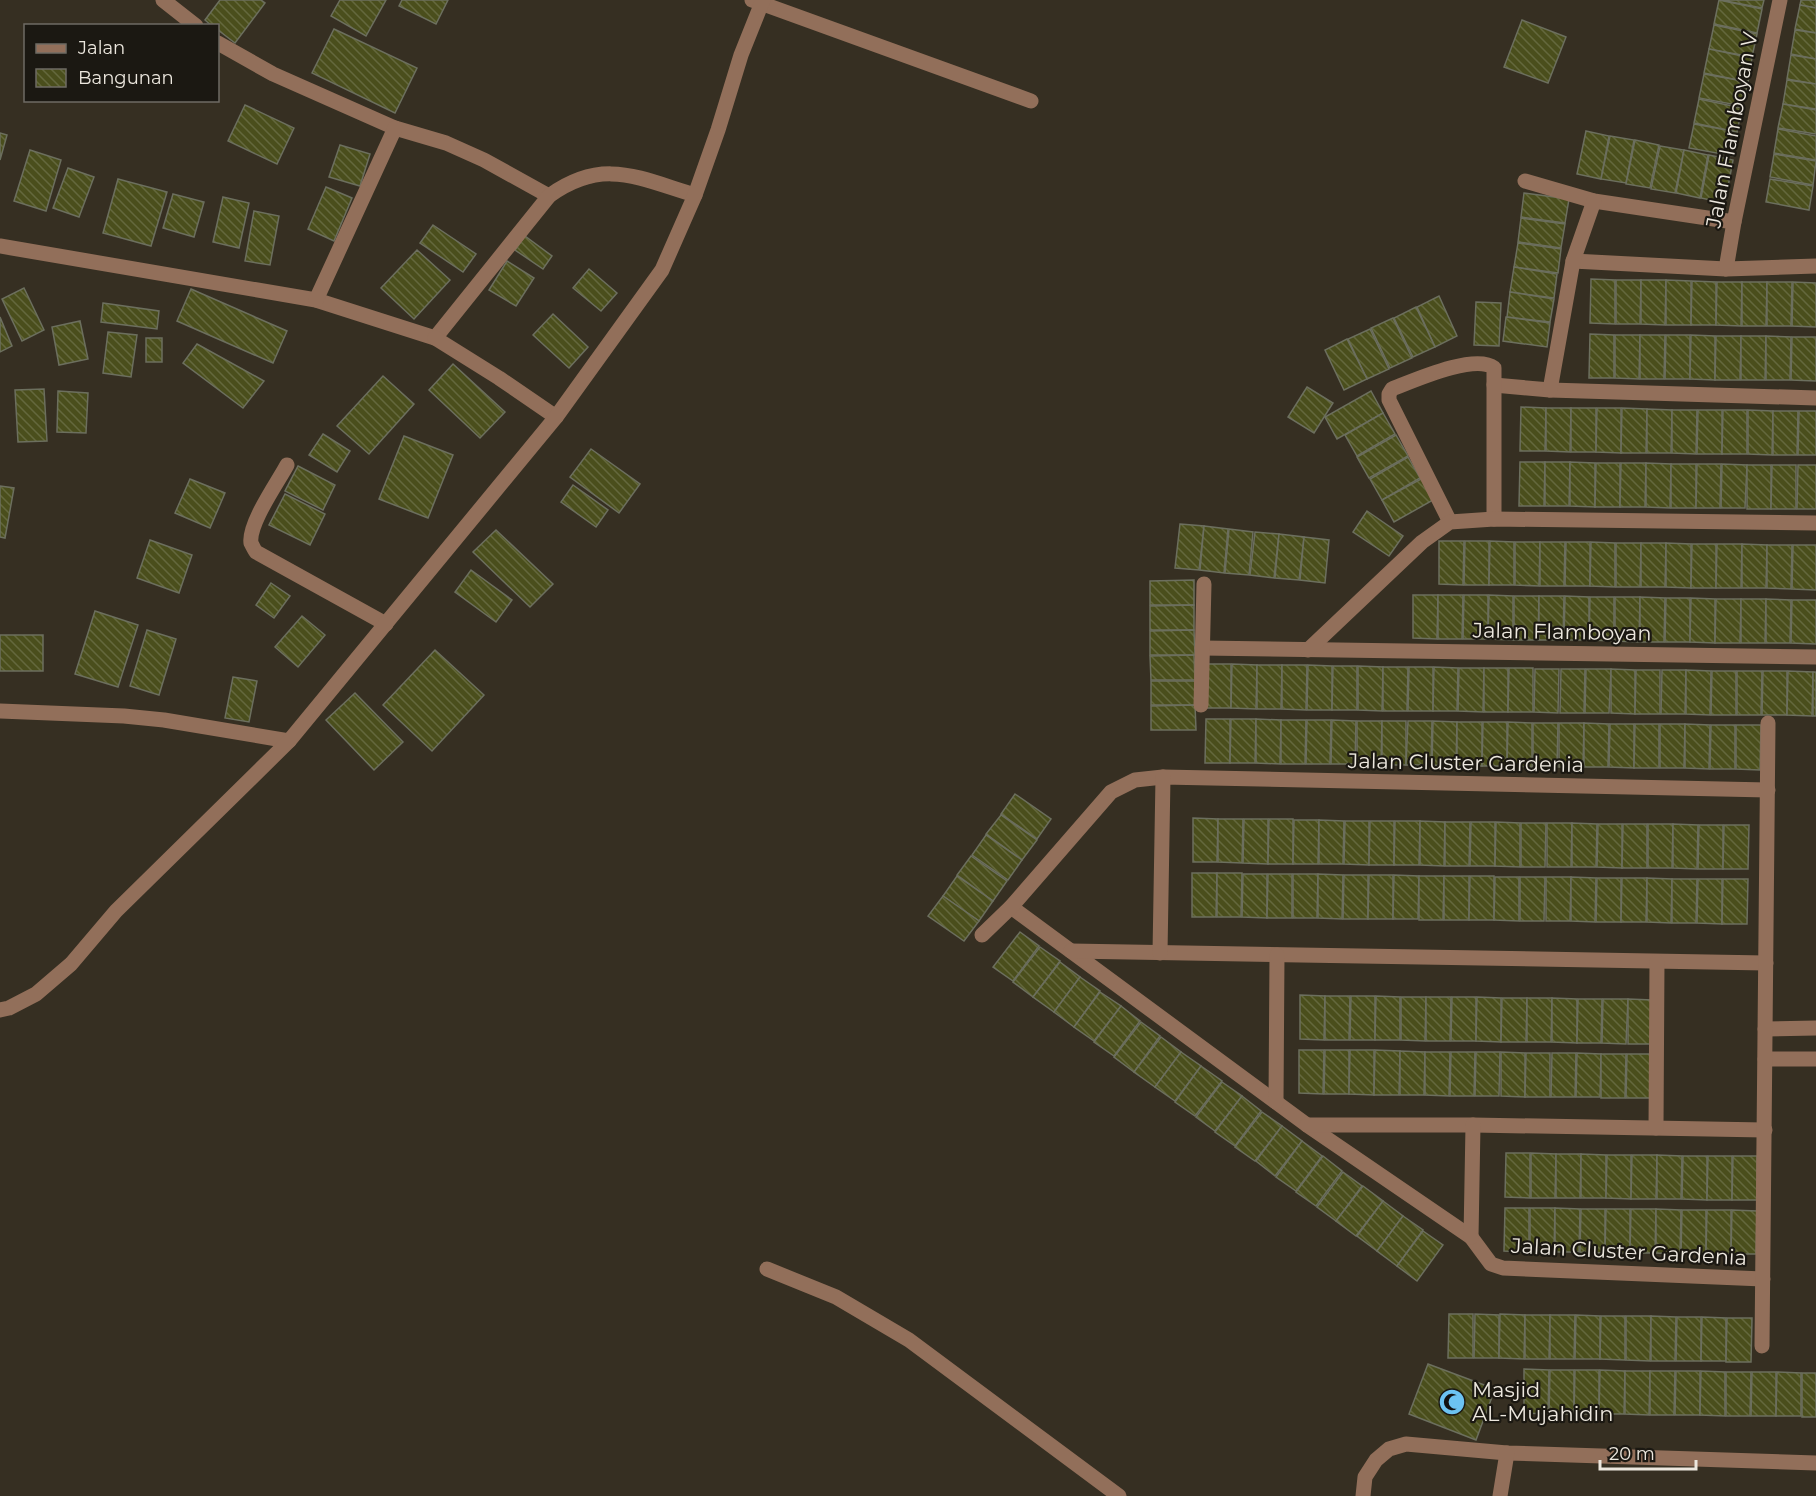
<svg xmlns="http://www.w3.org/2000/svg" width="1816" height="1496" viewBox="0 0 1816 1496" font-family="Montserrat,sans-serif">
  <defs>
    <pattern id="building-back-hatch" width="6" height="6" patternUnits="userSpaceOnUse" patternTransform="scale(1.5)"><rect width="6" height="6" fill="#4a4e1c"/><path d="M-1 5l2 2M0 0l6 6M5-1l2 2" fill="none" stroke="#64683d"/></pattern>
  </defs>
  <rect width="100%" height="100%" fill="#362f22"/>
  <g fill="url(#building-back-hatch)" stroke="#6c6f5e" stroke-width="1.5">
    <path d="M220,0H261L265,3L235,43L218,30V26H212L205,20Z"/>
    <path d="M340,0H386L366,36L331,16Z"/>
    <path d="M402,0H448L436,24L399,6Z"/>
    <path d="M1719,0L1762,9L1757,33L1714,24Z"/>
    <path d="M1721,0H1764L1762,8Z"/>
    <path d="M1801,0H1816V8L1800,5Z"/>
    <path d="M1800,5L1816,8V33L1795,29Z"/>
    <path d="M1522,20L1566,37L1548,83L1504,67Z"/>
    <path d="M1714,25L1757,34L1752,57L1709,49Z"/>
    <path d="M334,29L417,68L395,113L312,73Z"/>
    <path d="M1795,30L1816,33V59L1791,54Z"/>
    <path d="M1709,49L1752,58L1748,82L1704,73Z"/>
    <path d="M1791,55L1816,59V84L1787,79Z"/>
    <path d="M1704,74L1748,82L1742,106L1699,98Z"/>
    <path d="M1787,80L1816,84V109L1783,104Z"/>
    <path d="M1699,99L1742,108L1737,132L1694,123Z"/>
    <path d="M1783,104L1816,110V134L1778,128Z"/>
    <path d="M245,105L294,128L277,164L228,141Z"/>
    <path d="M1694,124L1737,132L1733,156L1689,148Z"/>
    <path d="M1778,129L1816,136V160L1774,153Z"/>
    <path d="M1586,131L1609,136L1601,179L1577,174Z"/>
    <path d="M0,133L7,135L0,160Z"/>
    <path d="M1610,136L1634,140L1626,183L1601,179Z"/>
    <path d="M1635,140L1659,145L1650,188L1626,184Z"/>
    <path d="M340,145L370,154L360,186L329,177Z"/>
    <path d="M1660,146L1684,150L1675,193L1651,189Z"/>
    <path d="M30,150L61,160L46,211L14,201Z"/>
    <path d="M1684,150L1708,155L1700,198L1676,193Z"/>
    <path d="M1774,154L1816,161L1813,185L1770,177Z"/>
    <path d="M1709,155L1733,160L1725,203L1701,198Z"/>
    <path d="M68,168L94,177L79,217L53,208Z"/>
    <path d="M118,179L167,192L151,246L103,233Z"/>
    <path d="M1770,179L1813,186L1809,210L1766,202Z"/>
    <path d="M326,187L352,198L334,241L308,229Z"/>
    <path d="M1524,193L1569,199L1565,223L1521,217Z"/>
    <path d="M173,194L204,202L194,237L163,228Z"/>
    <path d="M223,197L249,203L239,248L213,242Z"/>
    <path d="M254,211L279,216L270,265L245,261Z"/>
    <path d="M1521,218L1565,224L1561,248L1518,242Z"/>
    <path d="M433,225L476,254L463,272L420,243Z"/>
    <path d="M525,236L552,256L543,269L515,250Z"/>
    <path d="M1518,243L1561,249L1558,273L1514,267Z"/>
    <path d="M417,250L450,280L414,319L381,288Z"/>
    <path d="M507,261L534,278L516,306L489,290Z"/>
    <path d="M1514,267L1557,274L1554,298L1510,292Z"/>
    <path d="M589,269L617,293L601,311L573,288Z"/>
    <path d="M1591,279L1615,280V324L1590,323Z"/>
    <path d="M1616,280H1641L1640,324H1616Z"/>
    <path d="M1641,280H1666L1665,325L1641,324Z"/>
    <path d="M1666,280L1691,281V325H1666Z"/>
    <path d="M1692,281L1716,282V325H1691Z"/>
    <path d="M1717,282H1742L1741,326L1716,325Z"/>
    <path d="M1742,282H1767L1766,326H1742Z"/>
    <path d="M1767,282H1792L1791,326H1767Z"/>
    <path d="M1793,282L1816,283V327L1792,326Z"/>
    <path d="M24,288L44,330L22,341L2,299Z"/>
    <path d="M191,289L287,331L273,363L177,321Z"/>
    <path d="M1510,292L1554,299L1550,322L1507,317Z"/>
    <path d="M1439,296L1457,336L1435,347L1417,307Z"/>
    <path d="M1476,302L1501,303L1499,346L1474,345Z"/>
    <path d="M103,303L159,311L157,329L101,322Z"/>
    <path d="M1416,307L1435,347L1413,357L1394,318Z"/>
    <path d="M553,314L588,347L569,368L533,335Z"/>
    <path d="M0,317L12,346L0,352Z"/>
    <path d="M1506,317L1550,323L1547,347L1503,341Z"/>
    <path d="M1393,318L1412,358L1390,368L1371,328Z"/>
    <path d="M80,321L88,359L59,365L52,327Z"/>
    <path d="M1370,329L1389,369L1367,379L1348,339Z"/>
    <path d="M108,332L137,335L131,377L103,373Z"/>
    <path d="M1590,334L1614,335V378H1589Z"/>
    <path d="M1615,335H1640L1639,379L1615,378Z"/>
    <path d="M1640,335H1665L1664,379H1640Z"/>
    <path d="M1666,335H1690V379H1665Z"/>
    <path d="M1691,335L1715,336V380L1690,379Z"/>
    <path d="M1716,336H1741L1740,380H1715Z"/>
    <path d="M1741,336H1766L1765,380H1741Z"/>
    <path d="M1766,336L1791,337L1790,380H1766Z"/>
    <path d="M1792,337H1816V381L1791,380Z"/>
    <rect x="146" y="338" width="16" height="24"/>
    <path d="M1347,339L1367,379L1344,390L1325,350Z"/>
    <path d="M197,344L264,381L243,408L183,363Z"/>
    <path d="M453,364L505,412L480,438L429,390Z"/>
    <path d="M383,376L414,404L369,454L337,426Z"/>
    <path d="M1307,387L1333,403L1314,433L1288,417Z"/>
    <path d="M44,389L47,441L18,442L15,390Z"/>
    <path d="M58,391L88,393L86,433L57,432Z"/>
    <path d="M1371,391L1383,413L1337,439L1325,417Z"/>
    <path d="M1521,407L1546,408L1545,451H1520Z"/>
    <path d="M1546,408H1571L1570,452L1546,451Z"/>
    <rect x="1571" y="408" width="25" height="44"/>
    <path d="M1597,408H1621V453L1596,452Z"/>
    <path d="M1622,408L1647,409L1646,453H1621Z"/>
    <path d="M1647,409L1672,410L1671,453H1647Z"/>
    <path d="M1672,410H1697L1696,454L1672,453Z"/>
    <path d="M1698,410H1722V454H1697Z"/>
    <path d="M1723,410H1747V454H1722Z"/>
    <path d="M1748,410L1773,411L1772,455L1748,454Z"/>
    <path d="M1773,411H1798L1797,455H1773Z"/>
    <path d="M1799,411H1816V455H1798Z"/>
    <path d="M1383,413L1395,434L1357,456L1345,435Z"/>
    <path d="M323,434L350,451L337,472L309,455Z"/>
    <path d="M1396,435L1408,456L1369,478L1357,457Z"/>
    <path d="M404,436L453,455L428,518L379,499Z"/>
    <path d="M591,449L640,484L619,513L570,477Z"/>
    <path d="M1408,457L1420,478L1382,500L1370,479Z"/>
    <path d="M1520,462H1545L1544,506H1519Z"/>
    <path d="M1545,462H1570L1569,506H1545Z"/>
    <path d="M1570,462L1595,463V507L1570,506Z"/>
    <path d="M1596,463H1620V507H1595Z"/>
    <path d="M1621,463H1646L1645,507H1620Z"/>
    <path d="M1646,463L1671,464L1670,508L1646,507Z"/>
    <rect x="1671" y="464" width="25" height="44"/>
    <path d="M1697,464H1721L1720,508H1696Z"/>
    <path d="M1722,464L1747,465L1745,508H1721Z"/>
    <rect x="1747" y="465" width="24" height="44"/>
    <path d="M1772,465H1796V509H1771Z"/>
    <path d="M1798,465H1816V509H1797Z"/>
    <path d="M298,466L335,485L323,510L285,491Z"/>
    <path d="M190,479L225,493L210,528L175,513Z"/>
    <path d="M1421,479L1433,500L1394,522L1382,500Z"/>
    <path d="M573,485L608,510L596,527L561,502Z"/>
    <path d="M0,486L14,488L5,538L0,537Z"/>
    <path d="M285,494L325,514L310,545L269,525Z"/>
    <path d="M1367,511L1403,536L1389,556L1353,532Z"/>
    <path d="M1180,524L1204,526L1199,570L1175,568Z"/>
    <path d="M1204,526L1228,529L1224,573L1200,570Z"/>
    <path d="M1229,529L1253,532L1249,575L1225,573Z"/>
    <path d="M496,530L553,584L530,607L473,552Z"/>
    <path d="M1255,532L1279,534L1274,578L1250,575Z"/>
    <path d="M1279,534L1304,537L1299,580L1275,578Z"/>
    <path d="M1304,537L1329,540L1325,583L1300,580Z"/>
    <path d="M150,540L192,555L179,593L137,578Z"/>
    <path d="M1439,541H1464L1463,585L1439,584Z"/>
    <path d="M1465,541H1489V585H1464Z"/>
    <path d="M1490,541L1514,542V585H1489Z"/>
    <path d="M1515,542H1540L1539,586L1515,585Z"/>
    <path d="M1540,542H1565L1564,586H1540Z"/>
    <path d="M1566,542H1590V586H1565Z"/>
    <path d="M1591,542L1615,543V587L1590,586Z"/>
    <path d="M1616,543H1641L1640,587H1616Z"/>
    <path d="M1641,543H1666L1665,587H1641Z"/>
    <path d="M1666,543L1691,544V588L1666,587Z"/>
    <path d="M1692,544H1716V588H1691Z"/>
    <path d="M1717,544H1742L1741,588H1716Z"/>
    <path d="M1742,544L1767,545L1766,588H1742Z"/>
    <path d="M1767,545H1792L1791,589L1767,588Z"/>
    <path d="M1793,545H1816V590L1792,589Z"/>
    <path d="M471,570L512,600L496,622L455,592Z"/>
    <path d="M1194,580V605H1150V581Z"/>
    <path d="M271,583L290,596L274,618L256,605Z"/>
    <path d="M1413,595H1438L1437,639L1413,638Z"/>
    <path d="M1438,595H1463L1462,639H1438Z"/>
    <path d="M1464,595H1488V639H1463Z"/>
    <path d="M1489,595L1513,596V640L1488,639Z"/>
    <path d="M1514,596H1539L1538,640H1514Z"/>
    <path d="M1539,596H1564L1563,640H1539Z"/>
    <path d="M1565,596L1589,597V640H1564Z"/>
    <path d="M1590,597H1614V641L1589,640Z"/>
    <path d="M1615,597H1640L1639,642L1615,641Z"/>
    <path d="M1640,597L1665,598L1664,642H1640Z"/>
    <path d="M1666,598H1690V642H1665Z"/>
    <path d="M1691,598L1715,599V643L1690,642Z"/>
    <path d="M1716,599H1741L1740,643H1715Z"/>
    <path d="M1741,599H1766L1765,643H1741Z"/>
    <path d="M1766,599L1791,600L1790,643H1766Z"/>
    <path d="M1792,600H1816V644L1791,643Z"/>
    <path d="M1194,605V630H1150V606Z"/>
    <path d="M95,611L138,625L118,687L75,674Z"/>
    <path d="M302,616L325,635L298,667L275,647Z"/>
    <path d="M147,630L176,639L159,695L130,686Z"/>
    <path d="M1194,630L1195,655H1150V631Z"/>
    <rect x="0" y="635" width="43" height="36"/>
    <path d="M435,650L484,695L432,751L383,705Z"/>
    <path d="M1194,655L1195,680H1151L1150,656Z"/>
    <path d="M1207,664H1231V708H1206Z"/>
    <path d="M1232,664L1257,665L1256,709L1231,708Z"/>
    <path d="M1257,665H1282L1281,709H1257Z"/>
    <path d="M1282,665H1307L1306,710L1282,709Z"/>
    <path d="M1308,665L1332,666V710H1307Z"/>
    <path d="M1333,666H1357V710H1332Z"/>
    <path d="M1358,666L1383,667L1382,711L1358,710Z"/>
    <path d="M1383,667H1408L1407,711H1383Z"/>
    <path d="M1409,667H1433V711H1408Z"/>
    <path d="M1434,667L1458,668L1457,711H1433Z"/>
    <path d="M1459,668H1484L1483,712L1458,711Z"/>
    <rect x="1484" y="668" width="24" height="44"/>
    <path d="M1509,668H1533V712H1508Z"/>
    <path d="M1535,669H1559L1558,713L1534,712Z"/>
    <path d="M1561,669H1585L1584,713H1560Z"/>
    <path d="M1586,669H1611L1609,713H1585Z"/>
    <path d="M1611,669L1635,670V714L1611,713Z"/>
    <path d="M1636,670H1660V714H1635Z"/>
    <path d="M1662,670H1686L1685,714H1661Z"/>
    <path d="M1686,670L1711,671L1710,715L1686,714Z"/>
    <path d="M1712,671H1736V715H1711Z"/>
    <path d="M1737,671H1762L1761,715H1737Z"/>
    <path d="M1763,671H1787V715H1762Z"/>
    <path d="M1788,671L1813,672L1812,716L1787,715Z"/>
    <rect x="1813" y="672" width="3" height="44"/>
    <path d="M233,677L257,681L249,722L225,718Z"/>
    <rect x="1151" y="681" width="44" height="24"/>
    <path d="M355,693L403,742L374,770L326,720Z"/>
    <path d="M1195,705L1196,730H1151V706Z"/>
    <path d="M1206,719H1230V763H1205Z"/>
    <path d="M1231,719H1256L1255,763H1230Z"/>
    <path d="M1256,719L1281,720L1280,764L1256,763Z"/>
    <path d="M1281,720H1306L1305,764H1281Z"/>
    <path d="M1307,720H1331L1330,764H1306Z"/>
    <path d="M1332,720L1356,721L1355,764H1331Z"/>
    <path d="M1357,721H1382L1381,765L1357,764Z"/>
    <rect x="1382" y="721" width="24" height="44"/>
    <path d="M1408,721H1432L1431,765H1406Z"/>
    <path d="M1433,721L1457,722L1456,766L1432,765Z"/>
    <rect x="1457" y="722" width="25" height="44"/>
    <path d="M1483,722H1507V766H1482Z"/>
    <path d="M1508,722L1532,723V767L1507,766Z"/>
    <path d="M1533,723H1558L1557,767H1533Z"/>
    <path d="M1559,723H1584L1583,767H1559Z"/>
    <path d="M1584,723L1609,724L1608,767H1584Z"/>
    <path d="M1610,724H1634V768L1609,767Z"/>
    <path d="M1635,724H1659V768H1634Z"/>
    <path d="M1660,724H1685L1684,768H1660Z"/>
    <path d="M1685,724L1710,725L1709,769L1685,768Z"/>
    <path d="M1711,725H1735V769H1710Z"/>
    <path d="M1736,725H1761L1760,770L1736,769Z"/>
    <path d="M1015,794L1051,819L1037,839L1001,814Z"/>
    <path d="M1001,815L1037,840L1022,860L986,834Z"/>
    <path d="M1193,818L1218,819L1217,862H1193Z"/>
    <path d="M1218,819H1243L1242,863L1218,862Z"/>
    <path d="M1244,819H1268V864L1243,863Z"/>
    <path d="M1269,819H1293V864H1268Z"/>
    <path d="M1294,820H1319L1318,864H1293Z"/>
    <path d="M1319,820L1344,821L1343,864H1319Z"/>
    <path d="M1345,821H1369V865L1344,864Z"/>
    <path d="M1370,821H1394V865H1369Z"/>
    <path d="M1395,821H1420L1419,865H1394Z"/>
    <path d="M1420,821L1445,822L1444,866L1420,865Z"/>
    <path d="M1445,822H1470L1469,866H1445Z"/>
    <path d="M1471,822H1495V866H1470Z"/>
    <path d="M1496,822L1520,823V867L1495,866Z"/>
    <path d="M1521,823H1546L1545,867H1521Z"/>
    <path d="M1547,823H1572L1571,867H1547Z"/>
    <path d="M1572,823L1597,824L1596,867H1572Z"/>
    <path d="M1598,824H1622V868L1597,867Z"/>
    <path d="M1623,824H1647V868H1622Z"/>
    <path d="M1648,824H1673L1672,868H1648Z"/>
    <path d="M1673,824L1698,825L1697,869L1673,868Z"/>
    <path d="M1699,825H1723V869H1698Z"/>
    <path d="M1724,825H1749L1748,869H1723Z"/>
    <path d="M986,835L1022,860L1008,880L972,855Z"/>
    <path d="M971,856L1007,881L993,901L957,875Z"/>
    <path d="M1192,873H1217L1216,917H1192Z"/>
    <path d="M1217,873H1242L1241,917H1217Z"/>
    <path d="M1243,874H1267V918L1242,917Z"/>
    <path d="M1268,874H1292V918H1267Z"/>
    <path d="M1293,874H1318L1317,918H1293Z"/>
    <path d="M1318,874L1343,875L1342,919L1318,918Z"/>
    <path d="M1344,875H1368V919H1343Z"/>
    <path d="M1369,875H1393V919H1368Z"/>
    <path d="M1394,875L1419,876L1418,919H1393Z"/>
    <path d="M957,876L993,901L979,921L943,896Z"/>
    <path d="M1419,876H1444L1443,920H1419Z"/>
    <rect x="1444" y="876" width="25" height="44"/>
    <path d="M1470,876H1494V920H1469Z"/>
    <path d="M1495,877H1519V921L1494,920Z"/>
    <path d="M1520,877H1545L1544,921H1520Z"/>
    <path d="M1546,877H1571L1570,921H1546Z"/>
    <path d="M1571,877L1596,878L1595,922L1571,921Z"/>
    <path d="M1597,878H1621V922H1596Z"/>
    <path d="M1622,878H1647L1646,922H1621Z"/>
    <path d="M1647,878L1672,879L1671,923L1647,922Z"/>
    <path d="M1672,879H1697L1696,923H1672Z"/>
    <path d="M1698,879H1722V924L1697,923Z"/>
    <path d="M1723,879H1748L1747,924H1722Z"/>
    <path d="M943,896L979,921L964,941L928,916Z"/>
    <path d="M1020,932L1039,946L1013,981L993,967Z"/>
    <path d="M1040,947L1060,961L1033,997L1013,982Z"/>
    <path d="M1060,962L1080,977L1054,1012L1033,997Z"/>
    <path d="M1080,977L1100,991L1074,1027L1054,1012Z"/>
    <path d="M1100,992L1121,1006L1094,1041L1074,1027Z"/>
    <path d="M1300,995L1325,996L1324,1040L1300,1039Z"/>
    <path d="M1325,996H1350L1349,1040H1325Z"/>
    <path d="M1351,996H1375V1040H1350Z"/>
    <path d="M1376,996L1400,997V1040H1375Z"/>
    <path d="M1401,997H1426L1425,1041L1401,1040Z"/>
    <path d="M1426,997H1451L1450,1041H1426Z"/>
    <path d="M1452,997H1476V1041H1451Z"/>
    <path d="M1477,997L1501,998V1042L1476,1041Z"/>
    <path d="M1502,998H1527L1526,1042H1501Z"/>
    <path d="M1527,998H1552L1551,1042H1527Z"/>
    <path d="M1552,998L1577,999V1043L1552,1042Z"/>
    <path d="M1578,999H1602L1601,1043H1577Z"/>
    <path d="M1603,999H1628L1626,1044L1602,1043Z"/>
    <path d="M1628,999L1652,1000V1044H1628Z"/>
    <path d="M1121,1006L1140,1021L1114,1056L1094,1042Z"/>
    <path d="M1141,1022L1160,1036L1134,1072L1114,1057Z"/>
    <path d="M1161,1037L1181,1052L1155,1087L1134,1072Z"/>
    <path d="M1299,1050H1324L1323,1094L1299,1093Z"/>
    <path d="M1325,1050H1349V1094H1324Z"/>
    <path d="M1350,1050H1374V1095L1349,1094Z"/>
    <path d="M1375,1050L1400,1051L1399,1095H1374Z"/>
    <path d="M1400,1051L1425,1052L1424,1095H1400Z"/>
    <path d="M1181,1052L1201,1066L1175,1101L1155,1087Z"/>
    <path d="M1425,1052H1450L1449,1096L1425,1095Z"/>
    <path d="M1451,1052H1475L1474,1096H1450Z"/>
    <path d="M1476,1052H1500L1499,1096H1475Z"/>
    <path d="M1501,1052L1525,1053V1097L1501,1096Z"/>
    <path d="M1526,1053H1550V1097H1525Z"/>
    <path d="M1552,1053H1576L1575,1097H1551Z"/>
    <path d="M1577,1053L1601,1054L1600,1097H1576Z"/>
    <path d="M1601,1054H1626L1625,1098H1601Z"/>
    <path d="M1627,1054H1651V1098H1626Z"/>
    <path d="M1201,1066L1222,1081L1195,1116L1175,1102Z"/>
    <path d="M1222,1082L1242,1096L1215,1131L1196,1117Z"/>
    <path d="M1242,1096L1261,1111L1235,1146L1215,1132Z"/>
    <path d="M1262,1112L1282,1126L1255,1161L1235,1147Z"/>
    <path d="M1282,1126L1302,1141L1275,1176L1256,1161Z"/>
    <path d="M1302,1141L1322,1156L1296,1191L1276,1177Z"/>
    <path d="M1506,1153H1530V1198L1505,1197Z"/>
    <path d="M1531,1153L1556,1154L1555,1198H1531Z"/>
    <path d="M1556,1154H1581L1580,1198H1556Z"/>
    <path d="M1581,1154L1606,1155V1198H1581Z"/>
    <path d="M1607,1155H1631V1199L1606,1198Z"/>
    <path d="M1632,1155H1657L1656,1199H1631Z"/>
    <path d="M1657,1155L1682,1156L1681,1199H1657Z"/>
    <path d="M1323,1156L1342,1171L1316,1206L1296,1192Z"/>
    <path d="M1683,1156H1707V1200L1682,1199Z"/>
    <path d="M1708,1156H1732V1200H1707Z"/>
    <path d="M1733,1156H1757V1200H1732Z"/>
    <path d="M1343,1172L1362,1186L1336,1221L1317,1207Z"/>
    <path d="M1363,1186L1383,1201L1356,1236L1336,1221Z"/>
    <path d="M1383,1201L1403,1216L1377,1251L1357,1236Z"/>
    <path d="M1505,1208H1529V1252L1504,1251Z"/>
    <path d="M1530,1208H1555L1554,1252H1530Z"/>
    <path d="M1555,1208L1580,1209L1579,1252H1555Z"/>
    <path d="M1581,1209H1605V1253L1580,1252Z"/>
    <path d="M1606,1209H1630V1253H1605Z"/>
    <path d="M1631,1209H1656L1655,1253H1630Z"/>
    <path d="M1656,1209L1681,1210L1680,1254L1656,1253Z"/>
    <path d="M1682,1210H1706V1254H1681Z"/>
    <path d="M1707,1210H1731V1254H1706Z"/>
    <path d="M1732,1210L1757,1211L1756,1254H1731Z"/>
    <path d="M1403,1216L1423,1230L1397,1266L1377,1251Z"/>
    <path d="M1423,1231L1443,1245L1417,1281L1397,1266Z"/>
    <path d="M1449,1314H1473V1358H1448Z"/>
    <path d="M1475,1314L1499,1315V1358H1474Z"/>
    <path d="M1500,1314L1525,1315L1524,1359L1499,1358Z"/>
    <path d="M1525,1315H1550L1549,1359H1525Z"/>
    <path d="M1550,1315H1575L1574,1359H1550Z"/>
    <path d="M1576,1315L1600,1316V1359H1575Z"/>
    <path d="M1601,1316H1625V1360L1600,1359Z"/>
    <path d="M1626,1316H1651L1650,1361L1626,1360Z"/>
    <path d="M1651,1316L1676,1317L1675,1361H1651Z"/>
    <path d="M1677,1317H1701V1361H1676Z"/>
    <path d="M1702,1317L1726,1318V1361H1701Z"/>
    <path d="M1727,1318H1752L1751,1362H1726Z"/>
    <path d="M1428,1364L1495,1389L1476,1440L1409,1414Z"/>
    <path d="M1524,1369L1549,1370L1548,1414L1524,1413Z"/>
    <path d="M1550,1370H1574V1414H1549Z"/>
    <path d="M1575,1370H1599V1414H1574Z"/>
    <path d="M1600,1370L1625,1371L1624,1414H1599Z"/>
    <path d="M1625,1371H1650L1649,1415L1625,1414Z"/>
    <path d="M1650,1371H1675L1674,1415H1650Z"/>
    <path d="M1676,1371H1700V1415H1675Z"/>
    <path d="M1701,1371L1725,1372V1416L1700,1415Z"/>
    <path d="M1726,1372H1751L1750,1416H1726Z"/>
    <path d="M1752,1372H1776V1416H1751Z"/>
    <path d="M1777,1372L1801,1373V1416H1776Z"/>
    <rect x="1802" y="1373" width="14" height="44"/>
  </g>
  <g fill="none" stroke-linecap="round" stroke-linejoin="round">
    <g stroke="#926f5a" stroke-width="15">
      <path d="M163,0L196,26"/>
      <path d="M752,0L1031,101"/>
      <path d="M218,43L273,74L395,128L446,143L484,160L549,196"/>
      <path d="M1525,181L1594,201L1734,222"/>
      <path d="M0,246L316,300L435,338L549,196C603,157 638,178 695,195"/>
      <path d="M1573,261L1726,269L1816,266"/>
      <path d="M1726,269L1734,222L1780,0"/>
      <path d="M316,300L395,128"/>
      <path d="M435,338L499,378L556,417"/>
      <path d="M1494,385L1550,390L1816,398"/>
      <path d="M1550,390L1573,261L1594,201"/>
      <path d="M287,465C278,482 248,524 251,543C252,545 255,551 256,552L386,624"/>
      <path d="M1450,522L1389,400V394L1392,389C1413,381 1475,353 1494,368V519"/>
      <path d="M1202,648L1816,657"/>
      <path d="M1308,650L1422,542L1450,522L1494,519L1816,523"/>
      <path d="M1201,705L1204,584"/>
      <path d="M0,711L124,716L164,720L289,741"/>
      <path d="M1011,907L1307,1125L1471,1237L1491,1264L1503,1268L1763,1279"/>
      <path d="M982,935L1011,907L1111,792L1135,780L1163,777L1768,790"/>
      <path d="M1071,951L1766,963"/>
      <path d="M1160,953L1163,777"/>
      <path d="M0,1010L9,1008L36,994L71,964L116,911L289,741L556,417L662,270L695,195L718,130L741,55L763,0"/>
      <path d="M1765,1029L1816,1028"/>
      <path d="M1765,1059H1816"/>
      <path d="M1276,1102L1277,955"/>
      <path d="M1307,1125H1473L1765,1130"/>
      <path d="M1656,1128L1657,962"/>
      <path d="M1471,1237L1473,1125"/>
      <path d="M767,1269L836,1297L909,1340L1119,1496"/>
      <path d="M1762,1346L1768,723"/>
      <path d="M1363,1496L1365,1477L1376,1460L1389,1449L1406,1444L1507,1453L1816,1463"/>
      <path d="M1500,1496L1507,1453"/>
    </g>
  </g>
  <defs>
    <symbol id="mosque-disc" viewBox="-11 -11 22 22"><circle r="9.5" fill="#6cc3f2" stroke="#1b1812"/><path d="M3.5-4.9A6 6 0 1 0 3.5 4.9A5 5 0 1 1 3.5-4.9Z" fill="#111"/></symbol>
  </defs>
  <g fill-rule="evenodd">
    <use href="#mosque-disc" x="1437" y="1387" width="30" height="30"/>
  </g>
  <g text-anchor="middle" stroke-width="4.5" stroke-linejoin="round" paint-order="stroke">
    <g font-size="21" fill="#ece7de" stroke="#1b1812">
      <text transform="translate(1732 130) rotate(-79)" y="7">Jalan Flamboyan V</text>
      <text transform="translate(1562 632) rotate(1)" y="7">Jalan Flamboyan</text>
      <text transform="translate(1466 763) rotate(1)" y="7">Jalan Cluster Gardenia</text>
      <text transform="translate(1629 1252) rotate(3)" y="7">Jalan Cluster Gardenia</text>
    </g>
    <g font-size="21" fill="#ece7de" stroke="#1b1812" text-anchor="start">
      <text x="1472" y="1397">Masjid<tspan x="1472" dy="24">AL-Mujahidin</tspan></text>
    </g>
  </g>
  <rect x="24" y="24" width="195" height="78" fill="#1b1812" stroke="#6f6b64" stroke-width="1.5"/>
  <rect x="36" y="44" width="30" height="9" fill="#926f5a" stroke="#6f6b64" stroke-width="1.5"/>
  <text x="78" y="54" font-size="18" fill="#ece7de">Jalan</text>
  <rect x="36" y="69" width="30" height="18" fill="url(#building-back-hatch)" stroke="#6f6b64" stroke-width="1.5"/>
  <text x="78" y="84" font-size="18" fill="#ece7de">Bangunan</text>
  <path d="M1600 1460v9h96v-9" fill="none" stroke="#ece7de" stroke-width="3"/>
  <text x="1609" y="1460" font-size="18" fill="#ece7de" stroke="#1b1812" stroke-width="4.5" paint-order="stroke">20 m</text>
</svg>
